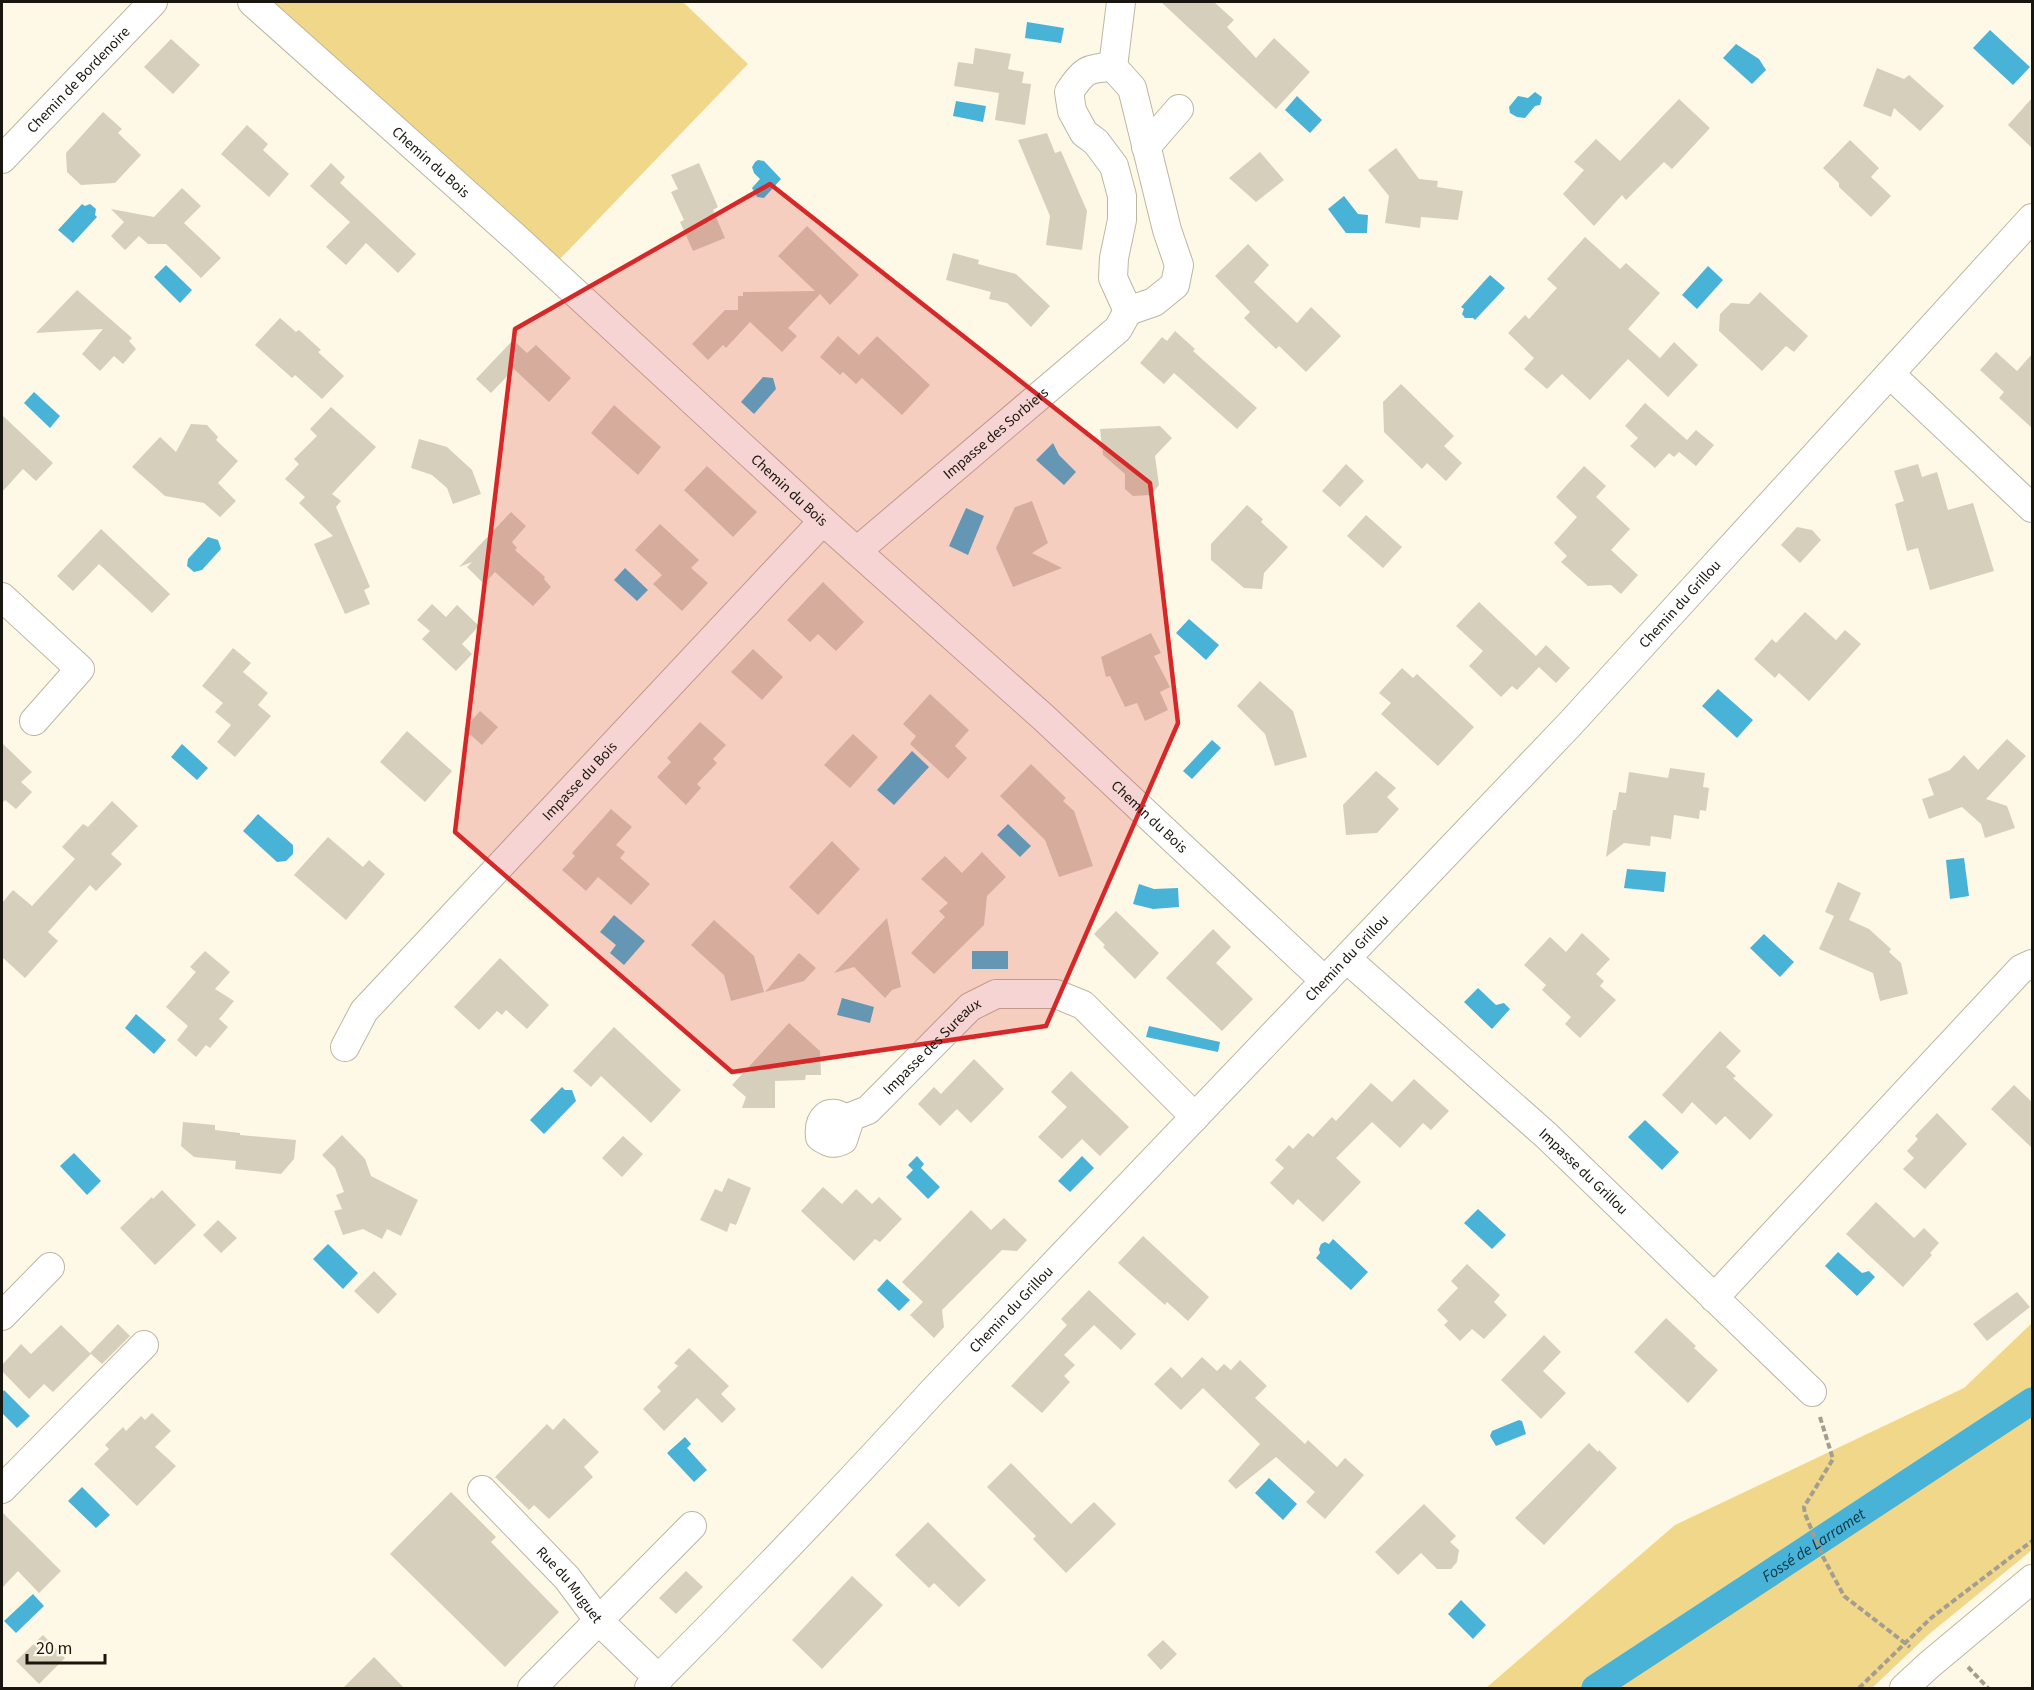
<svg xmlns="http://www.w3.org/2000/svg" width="2034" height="1690" viewBox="0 0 2034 1690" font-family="'Source Sans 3',sans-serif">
  <rect width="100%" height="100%" fill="#fef8e7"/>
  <g fill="#f1d78a">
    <path d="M263,2H683L748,64L559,260Z"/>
    <path d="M2032,1323V1550L1928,1635L1872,1688H1486L1675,1525L1964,1388Z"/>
  </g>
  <g fill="#49b3d7">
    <path d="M1027,22L1064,28L1061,43L1025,38Z"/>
    <path d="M1990,30L2030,67L2013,85L1973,48Z"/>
    <path d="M1736,44L1759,59L1766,70L1752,84L1723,58Z"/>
    <path d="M1535,92L1542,97L1540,105L1535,106L1525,118L1517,117L1510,113L1509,107L1518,96L1528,98Z"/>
    <path d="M1297,96L1322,120L1310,133L1285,110Z"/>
    <path d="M956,101L986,106L983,122L953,116Z"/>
    <path d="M758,160L764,161L781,179L764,198L757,197L752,188L760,179L754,173L752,167L755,162Z"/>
    <path d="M1344,196L1358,214L1368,215L1367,233H1346L1328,209Z"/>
    <path d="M82,204L85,206L90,204L96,209L95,215L97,217L73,243L58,230Z"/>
    <path d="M166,265L192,290L180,303L154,277Z"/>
    <path d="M1708,266L1723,280L1697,309L1682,295Z"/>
    <path d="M1490,275L1505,288L1475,320L1473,318H1465L1462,314L1464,309L1461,307Z"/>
    <path d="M763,377L773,378L776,389L754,414L741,402Z"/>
    <path d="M34,392L60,416L50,428L24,403Z"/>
    <path d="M1053,443L1059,455L1076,472L1064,485L1036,460Z"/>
    <path d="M966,508L984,516L968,555L949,546Z"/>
    <path d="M208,537L218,540L221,549L202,570L194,572L187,566L188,559Z"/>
    <path d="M625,568L648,590L637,601L614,580Z"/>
    <path d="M1189,619L1219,645L1206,660L1176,633Z"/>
    <path d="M1718,689L1753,720L1737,738L1702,706Z"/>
    <path d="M1212,740L1221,748L1192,779L1183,771Z"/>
    <path d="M182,744L208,768L197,780L171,757Z"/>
    <path d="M912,751L929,767L894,805L877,790Z"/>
    <path d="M258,814L293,845V854L286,861L277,862L243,831Z"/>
    <path d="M1008,824L1031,846L1020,857L997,835Z"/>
    <path d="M1964,858L1969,896L1950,899L1946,860Z"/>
    <path d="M1627,869L1666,872L1664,892L1624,888Z"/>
    <path d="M1139,884L1154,889L1178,888L1179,907L1153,909L1133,904Z"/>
    <path d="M614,915L645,941L624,965L610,953L616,945L600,932Z"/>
    <path d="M1764,934L1794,962L1780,977L1750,948Z"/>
    <rect x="972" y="951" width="36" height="18"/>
    <path d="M1478,988L1496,1005L1504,1003L1510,1009L1492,1029L1464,1002Z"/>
    <path d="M842,998L874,1007L870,1023L837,1015Z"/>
    <path d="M136,1014L166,1040L154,1054L125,1028Z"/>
    <path d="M1149,1026L1220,1042L1218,1052L1146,1037Z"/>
    <path d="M562,1087L565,1090H572L576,1101L544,1134L530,1120Z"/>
    <path d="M1645,1120L1679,1152L1662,1170L1628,1137Z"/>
    <path d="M74,1153L101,1181L87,1195L60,1166Z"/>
    <path d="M917,1156L924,1164L921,1168L940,1187L928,1199L906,1177L913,1170L908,1165Z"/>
    <path d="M1082,1156L1094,1168L1070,1192L1058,1181Z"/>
    <path d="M1478,1209L1506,1235L1492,1249L1464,1223Z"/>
    <path d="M1333,1239L1368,1272L1351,1290L1316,1258L1320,1253L1319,1249L1321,1244L1325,1242L1329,1244Z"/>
    <path d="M328,1244L358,1273L343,1289L313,1259Z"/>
    <path d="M1838,1252L1862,1273L1869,1271L1875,1277L1857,1296L1825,1266Z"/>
    <path d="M887,1279L910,1300L899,1311L877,1290Z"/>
    <path d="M4,1390L30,1416L17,1428L2,1413V1393Z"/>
    <path d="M1519,1420L1522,1421L1526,1434L1496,1446L1490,1436L1492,1431Z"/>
    <path d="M685,1437L691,1444L687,1448L707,1470L694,1482L667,1453Z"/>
    <path d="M1269,1478L1297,1504L1283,1520L1255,1493Z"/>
    <path d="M82,1487L110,1515L96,1528L68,1501Z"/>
    <path d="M1770,1574L1777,1579L1608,1688H1590L1630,1665Z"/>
    <path d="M33,1594L44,1606L16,1633L4,1621Z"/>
    <path d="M1461,1600L1486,1625L1473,1639L1448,1614Z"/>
  </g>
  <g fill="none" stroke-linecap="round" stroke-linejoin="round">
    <path stroke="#49b3d7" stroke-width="27" id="s1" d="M1595,1688L2032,1401"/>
  </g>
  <g fill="#d6cfbb">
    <path d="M1161,2H1214L1234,20L1227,27L1256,58L1274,38L1310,72L1276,109Z"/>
    <path d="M171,39L200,65L173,94L144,67Z"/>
    <path d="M975,48L1011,54L1008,69L1024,72L1022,83L1031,84L1025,125L995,120L999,93L954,86L958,62L973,64Z"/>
    <path d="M1877,68L1904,79L1909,75L1944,106L1920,131L1894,108L1891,117L1863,106Z"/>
    <path d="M2032,98V148L2008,125Z"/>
    <path d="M1679,99L1710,128L1672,169L1664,162L1626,200L1622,195L1594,226L1563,194L1584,170L1574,162L1596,139L1620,161Z"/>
    <path d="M103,112L122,129L118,133L141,155L115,183L81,185L67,172L66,153Z"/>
    <path d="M247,125L268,144L263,150L289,174L269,197L221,154Z"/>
    <path d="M1047,133L1055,153L1061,151L1087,211L1082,250L1046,245L1050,216L1018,140Z"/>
    <path d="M1850,140L1879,168L1871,177L1891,196L1871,217L1839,187V183L1823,168Z"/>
    <path d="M1396,148L1419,179L1438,181L1437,187L1463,191L1458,220L1421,217L1420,228L1385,223L1389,196L1368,170Z"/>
    <path d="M1260,152L1284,180L1256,202L1229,178Z"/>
    <path d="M331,163L345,177L340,183L416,254L398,273L366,243L346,265L326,247L350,222L310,186Z"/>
    <path d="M699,163L718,207L713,210L725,238L693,251L680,222L684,220L671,192L678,189L671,175Z"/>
    <path d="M182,188L201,206L184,223L221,258L201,278L166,244H148L139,236L125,250L111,236L124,222L111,209L154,217Z"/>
    <path d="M807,226L859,275L830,305L820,294L788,328L797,336L782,352L750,322L726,348L723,345L708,360L692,344L725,310H738V296H743V292L815,291L778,256Z"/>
    <path d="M1585,237L1620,269L1626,263L1660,293L1628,329L1660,358L1674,342L1698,365L1668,397L1628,359L1590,400L1562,374L1547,389L1524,369L1534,358L1508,333L1525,315L1529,319L1557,288L1547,279Z"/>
    <path d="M1248,244L1269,265L1254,282L1297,323L1311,307L1341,336L1306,372L1279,346L1276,349L1244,318L1250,312L1215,276Z"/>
    <path d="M953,253L979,260L978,264L1016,274L1050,306L1031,327L1007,303L989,299L991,292L946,280Z"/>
    <path d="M77,290L132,338L129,341L136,349L123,364L114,356L100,371L82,354L103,329L36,333Z"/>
    <path d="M1760,292L1808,336L1794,352L1786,346L1762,371L1719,331L1720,314L1731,303L1749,304Z"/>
    <path d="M280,318L296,332L299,330L321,350L318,352L344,376L322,399L295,375L292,378L255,345Z"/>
    <path d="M1175,331L1195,349L1193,351L1257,408L1237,429L1174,373L1164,384L1140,363L1162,337L1167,341Z"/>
    <path d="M838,336L859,355L877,336L930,385L902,415L862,378L856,384L843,372L840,375L820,357Z"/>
    <path d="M513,340L527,353L536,345L571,378L549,402L514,369L491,393L476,379Z"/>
    <path d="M1996,352L2017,371L2032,354V428L1999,398L2004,392L1980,370Z"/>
    <path d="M1401,384L1454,436L1444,446L1462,463L1446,481L1427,463L1422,469L1384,432L1383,402Z"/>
    <path d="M1645,403L1687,440L1696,430L1714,445L1696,466L1679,452L1674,457L1669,453L1655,468L1630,446L1638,438L1625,426Z"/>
    <path d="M614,405L661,447L638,475L591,433Z"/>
    <path d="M331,407L376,447L332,494L341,501L336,507L370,587L364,590L370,604L345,614L314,544L333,536L299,503L305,497L285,479L299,464L294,459L317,436L310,429Z"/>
    <path d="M2,415L53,463L36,481L23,469L2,492Z"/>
    <path d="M191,424L207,425L218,437L216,440L238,461L218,483L236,501L220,517L204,503L165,496L132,467L160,437L176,452Z"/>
    <path d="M1160,426L1172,438L1155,456L1159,485L1151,495L1133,496L1125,489V474L1103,455L1100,429Z"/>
    <path d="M419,439L447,447L472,470L481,494L453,504L447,488L432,475L411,468Z"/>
    <path d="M1346,464L1364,481L1340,507L1322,491Z"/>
    <path d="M1918,464L1922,477L1937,472L1948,510L1973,503L1994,571L1930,590L1918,548L1907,551L1895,504L1904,501L1894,471Z"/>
    <path d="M707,466L757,512L733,537L684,490Z"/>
    <path d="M1584,466L1606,486L1596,497L1630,529L1611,550L1638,575L1621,594L1611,585L1588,586L1561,562L1567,556L1554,543L1577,517L1556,497Z"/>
    <path d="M1032,501L1048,543L1032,553L1062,568L1013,587L996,548L1015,507Z"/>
    <path d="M1247,505L1263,519L1261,522L1288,547L1264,573L1262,589L1244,588L1211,560V544Z"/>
    <path d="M511,512L526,526L512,542L517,548L515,550L545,577L544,579L551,587L533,606L495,572L484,584L467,567L472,562L459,567Z"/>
    <path d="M1366,515L1402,547L1383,568L1347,536Z"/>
    <path d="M660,524L699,560L691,568L708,583L682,611L653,584L662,575L635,550Z"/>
    <path d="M1797,527L1812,530L1821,540L1800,563L1781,545Z"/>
    <path d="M101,529L170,594L152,613L99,564L73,591L57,576Z"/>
    <path d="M823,582L864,622L836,651L818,634L810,642L787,620Z"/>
    <path d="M1479,602L1536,656L1546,645L1570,668L1556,683L1539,667L1517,690L1512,686L1501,697L1469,666L1483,651L1456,626Z"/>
    <path d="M432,604L446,617L457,605L479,626L462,644L472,654L456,671L422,639L430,631L417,620Z"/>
    <path d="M1805,612L1836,640L1845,630L1861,644L1809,701L1779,673L1775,678L1754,659L1772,639L1776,643Z"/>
    <path d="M1151,633L1161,653L1154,656L1170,687L1160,692L1168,710L1145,721L1137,703L1125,707L1110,676L1106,677L1101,657Z"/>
    <path d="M233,648L251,663L243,672L268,693L258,705L271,716L235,757L217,742L231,725L215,712L223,703L202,686Z"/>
    <path d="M753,649L783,677L762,700L731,672Z"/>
    <path d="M1402,668L1413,678L1417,674L1474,727L1438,766L1381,714L1391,703L1379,693Z"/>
    <path d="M1260,681L1293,711L1307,757L1275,766L1265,734L1237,706Z"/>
    <path d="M930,694L969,730L955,746L967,758L948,779L910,744L916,736L903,724Z"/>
    <path d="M480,711L498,727L482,745L464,729Z"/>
    <path d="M700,722L726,745L713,759L717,763L697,784L701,788L686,805L657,777L671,762L667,758Z"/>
    <path d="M407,731L452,771L425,802L380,762Z"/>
    <path d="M853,734L878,757L850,788L824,765Z"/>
    <path d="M2007,739L2026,756L1986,799L2007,806L2015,828L1985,838L1981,824L1962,807L1929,819L1922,799L1934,795L1928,779L1950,770L1964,755L1978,770Z"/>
    <path d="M2,743L32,772L21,782L32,792L16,809L5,800L2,803Z"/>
    <path d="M1031,764L1066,798L1063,801L1074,811L1093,866L1059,877L1045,840L1000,796Z"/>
    <path d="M1670,768L1705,773L1703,787L1709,788L1706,811L1700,810L1699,819L1674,815L1671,839L1651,836L1650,846L1624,843L1606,857L1613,810H1616L1619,792L1626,793L1629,772L1668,778Z"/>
    <path d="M1376,771L1396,788L1387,797L1399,809L1377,833L1346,835L1343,805Z"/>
    <path d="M112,801L138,826L111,854L122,864L96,891L90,885L48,932L58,941L25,978L2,957V903L13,890L32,906L75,859L62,847L83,824L88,827Z"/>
    <path d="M611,809L632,827L616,845L625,852L620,858L650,884L631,905L598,877L586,891L562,870L575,856L572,853Z"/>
    <path d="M328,837L363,867L369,860L385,874L346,920L294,875Z"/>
    <path d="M832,841L860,869L818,915L789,887Z"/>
    <path d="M982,852L1006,877L987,896L984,925L934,974L911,953L945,917L939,911L948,903L921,879L945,856L962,873Z"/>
    <path d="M1838,882L1861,893L1849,920L1869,929L1891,949L1889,952L1901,963L1908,994L1880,1001L1873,973L1819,949L1834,916L1825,912Z"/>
    <path d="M1116,911L1159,953L1135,979L1103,947L1105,945L1094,934Z"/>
    <path d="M887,918L901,987L892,990L885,998L854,967L834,973Z"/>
    <path d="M714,920L754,956L764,992L731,1001L724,975L691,945Z"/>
    <path d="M1213,929L1231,947L1216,963L1253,999L1222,1031L1166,978Z"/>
    <path d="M1582,933L1610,959L1596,974L1604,981L1600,986L1616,1000L1580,1038L1565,1024L1571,1017L1542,990L1546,985L1524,965L1550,937L1566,952Z"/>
    <path d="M205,951L230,972L215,989L234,1001L219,1019L228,1027L210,1048L206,1045L196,1057L177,1040L188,1026L166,1007L196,972L190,967Z"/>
    <path d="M799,953L816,968L804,981L765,992Z"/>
    <path d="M500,958L549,1005L527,1029L506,1010L502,1015L497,1011L479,1030L454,1007Z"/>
    <path d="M789,1023L820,1051L821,1075H806L805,1080L775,1081V1108H742L746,1097L732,1085Z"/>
    <path d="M614,1027L681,1090L651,1123L601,1076L591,1087L573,1071Z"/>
    <path d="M1720,1031L1741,1051L1726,1067L1736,1076L1733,1078L1773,1115L1750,1140L1725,1116L1716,1125L1692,1102L1682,1114L1662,1095Z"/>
    <path d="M974,1059L1004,1089L971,1123L957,1109L940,1126L918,1104L934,1087L941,1094Z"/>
    <path d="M1071,1071L1129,1127L1100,1156L1082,1139L1062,1159L1038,1137L1067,1107L1051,1092Z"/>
    <path d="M1414,1079L1449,1111L1431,1130L1423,1123L1400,1148L1372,1122L1336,1158L1361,1182L1323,1222L1298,1199L1293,1205L1270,1183L1284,1168L1275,1160L1289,1145L1293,1149L1308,1133L1313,1137L1332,1117L1336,1121L1371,1083L1392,1102Z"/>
    <path d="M2014,1085L2032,1102V1148L1991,1109Z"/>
    <path d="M1937,1113L1967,1144L1925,1189L1903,1169L1914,1158L1907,1151L1918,1139L1915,1136Z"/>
    <path d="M183,1122L215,1125V1130L240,1133V1135L296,1140L294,1159L281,1174L235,1169L236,1161L194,1157L181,1146Z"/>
    <path d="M342,1135L365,1159L371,1176L418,1200L401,1236L387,1229L382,1239L363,1229L343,1235L334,1211L342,1209L336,1195L344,1192L335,1168L322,1155Z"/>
    <path d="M623,1136L643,1154L622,1177L602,1158Z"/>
    <path d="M728,1178L751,1188L736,1225L730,1223L727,1232L700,1220L715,1189L722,1192Z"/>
    <path d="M823,1187L842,1204L856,1189L872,1204L879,1197L902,1219L880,1242L875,1239L854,1261L801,1211Z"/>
    <path d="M162,1190L196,1225L155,1265L120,1228L152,1197L153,1199Z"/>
    <path d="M1876,1202L1914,1238L1924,1228L1939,1243L1930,1253L1932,1255L1903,1287L1846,1234Z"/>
    <path d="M971,1210L991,1230L1004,1218L1027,1240L1017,1251L1002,1250L942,1310L944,1327L934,1338L910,1315L923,1302L902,1282Z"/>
    <path d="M218,1220L237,1238L221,1253L203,1235Z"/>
    <path d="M1143,1236L1209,1297L1188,1321L1167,1302L1165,1305L1118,1263Z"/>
    <path d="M1467,1264L1500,1295L1494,1302L1507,1315L1484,1339L1472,1329L1460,1341L1444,1325L1448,1321L1437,1310L1458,1288L1451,1281Z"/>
    <path d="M374,1271L397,1294L378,1314L354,1291Z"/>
    <path d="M1089,1290L1136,1334L1121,1350L1094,1325L1064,1355L1075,1365L1064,1376L1070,1382L1042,1413L1011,1386L1067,1325L1061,1319Z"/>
    <path d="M2017,1292L2030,1307L1987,1341L1973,1324Z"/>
    <path d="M1666,1318L1696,1346L1694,1348L1718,1370L1688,1403L1634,1352Z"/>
    <path d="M118,1324L130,1336L102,1364L90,1353Z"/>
    <path d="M61,1325L91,1354L53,1392L44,1384L29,1399L2,1371V1365L21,1344L31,1354Z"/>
    <path d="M1544,1335L1561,1352L1543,1371L1566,1393L1541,1419L1501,1380Z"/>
    <path d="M689,1348L729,1386L721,1394L736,1409L722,1423L697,1398L664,1431L643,1409L661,1391L657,1387L678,1366L674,1363Z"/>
    <path d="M1202,1357L1217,1371L1224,1364L1231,1370L1240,1360L1267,1386L1255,1398L1305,1444L1308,1440L1337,1467L1345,1458L1364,1475L1325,1519L1306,1502L1315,1492L1276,1457L1236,1489L1228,1481L1260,1444L1203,1388L1181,1410L1154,1384L1171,1367L1182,1378Z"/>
    <path d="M152,1413L171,1431L155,1447L176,1466L137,1506L94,1464L109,1449L105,1445L123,1427L126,1431L141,1416L145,1420Z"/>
    <path d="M564,1418L599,1452L584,1467L593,1477L549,1519L534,1505L529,1510L495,1477L547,1424L553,1430Z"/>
    <path d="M1589,1443L1598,1452L1599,1450L1617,1468L1544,1545L1515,1518Z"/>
    <path d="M1011,1463L1071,1524L1094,1502L1116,1524L1066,1573L1033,1539L1036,1536L987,1487Z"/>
    <path d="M451,1492L496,1537L491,1542L559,1612L505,1667L390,1554Z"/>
    <path d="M1424,1504L1456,1536L1450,1542L1459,1550L1457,1562L1451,1569H1437L1421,1553L1398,1575L1375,1552Z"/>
    <path d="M2,1512L61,1571L39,1593L18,1571L2,1588Z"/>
    <path d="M928,1522L986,1580L959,1607L934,1583L929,1588L895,1555Z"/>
    <path d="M686,1571L703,1587L676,1614L659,1598Z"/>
    <path d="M852,1576L883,1605L822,1669L792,1640Z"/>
    <path d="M43,1635L65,1658L39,1684L16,1661Z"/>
    <path d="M1163,1640L1177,1654L1161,1670L1147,1655Z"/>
    <path d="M374,1657L405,1689H342Z"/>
  </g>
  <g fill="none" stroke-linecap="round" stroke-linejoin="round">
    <defs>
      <g id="minor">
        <path id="s2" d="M252,2L516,238L823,521L1043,717L1325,981"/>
        <path d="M1113,67L1132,88L1167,230L1179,265L1175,285L1154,302L1128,311L1113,278L1114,258L1122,220V196L1114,166L1096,142L1084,133L1072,111L1069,92C1084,70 1087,68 1113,67Z"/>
        <path d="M1113,67L1121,2"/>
        <path d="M1146,147L1179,109"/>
        <path id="s3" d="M2,159L153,2"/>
        <path d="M1890,374L2032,508"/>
        <path id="s4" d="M857,551L1118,329L1128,311"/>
        <path d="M2,597L80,669L34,721"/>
        <path id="s5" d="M1347,959L1547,1136L1812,1392"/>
        <path id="s6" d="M345,1047L364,1011L823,521"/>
        <path id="s7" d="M845,1119L848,1125L843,1140C834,1145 829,1143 820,1137C818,1119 828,1106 845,1119L868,1110L970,1007L996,994H1056L1083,1005L1195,1117"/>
        <path d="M1714,1298L2021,969L2032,964"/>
        <path d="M2,1316L50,1267"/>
        <path d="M2,1489L144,1345"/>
        <path id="s8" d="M482,1490L567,1578L599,1621L659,1679"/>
        <path d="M532,1688L692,1526"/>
        <path id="s9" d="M649,1688C746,1591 841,1492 934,1390L1570,724L2032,218"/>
        <path d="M1904,1688L1929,1665L2032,1579"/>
      </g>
    </defs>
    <use href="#minor" stroke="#bdb6a2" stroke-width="30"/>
    <g stroke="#a39e91" stroke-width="4" stroke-dasharray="6 3" stroke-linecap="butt">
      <path d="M1820,1417L1833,1459L1804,1507L1805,1514L1823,1557L1844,1596L1910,1647"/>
      <path d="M1968,1667L1988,1688"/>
      <path d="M1859,1688L1931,1618L2032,1541"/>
    </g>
    <use href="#minor" stroke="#fff" stroke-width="28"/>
  </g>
  <path fill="#d62828" fill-opacity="0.2" stroke="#d62828" stroke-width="4.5" stroke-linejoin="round" d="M770,184L1150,483L1178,723L1046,1026L732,1072L455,832L515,329Z"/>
  <g text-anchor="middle" stroke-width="6" stroke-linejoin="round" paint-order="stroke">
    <g font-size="15" fill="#19160f" stroke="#fef8e7">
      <text dy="5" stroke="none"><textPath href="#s3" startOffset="110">Chemin de Bordenoire</textPath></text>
      <text dy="5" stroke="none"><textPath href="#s2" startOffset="240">Chemin du Bois</textPath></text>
      <text dy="5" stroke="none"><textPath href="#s4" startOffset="182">Impasse des Sorbiers</textPath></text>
      <text dy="5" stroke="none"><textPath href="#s2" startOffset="726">Chemin du Bois</textPath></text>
      <text dy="5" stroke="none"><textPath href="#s9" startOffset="1496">Chemin du Grillou</textPath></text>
      <text dy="5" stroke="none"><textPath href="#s6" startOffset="356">Impasse du Bois</textPath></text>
      <text dy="5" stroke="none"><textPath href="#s2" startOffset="1212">Chemin du Bois</textPath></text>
      <text dy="5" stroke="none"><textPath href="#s9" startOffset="1010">Chemin du Grillou</textPath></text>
      <text dy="5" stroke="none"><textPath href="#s7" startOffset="206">Impasse des Sureaux</textPath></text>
      <text dy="5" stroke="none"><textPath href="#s5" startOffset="318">Impasse du Grillou</textPath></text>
      <text dy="5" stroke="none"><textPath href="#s9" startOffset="524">Chemin du Grillou</textPath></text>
      <text dy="5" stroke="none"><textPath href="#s8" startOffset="129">Rue du Muguet</textPath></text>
    </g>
    <g font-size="16" font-style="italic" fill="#023443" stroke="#fef8e7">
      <text dy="6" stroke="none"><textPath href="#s1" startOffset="261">Fossé de Larramet</textPath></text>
    </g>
  </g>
  <rect width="2034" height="1690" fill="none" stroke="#19160f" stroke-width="6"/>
  <path d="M27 1654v9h78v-9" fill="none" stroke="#19160f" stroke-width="3"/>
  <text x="36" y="1654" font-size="18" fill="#19160f" stroke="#fef8e7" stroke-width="4.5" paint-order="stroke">20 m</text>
</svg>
